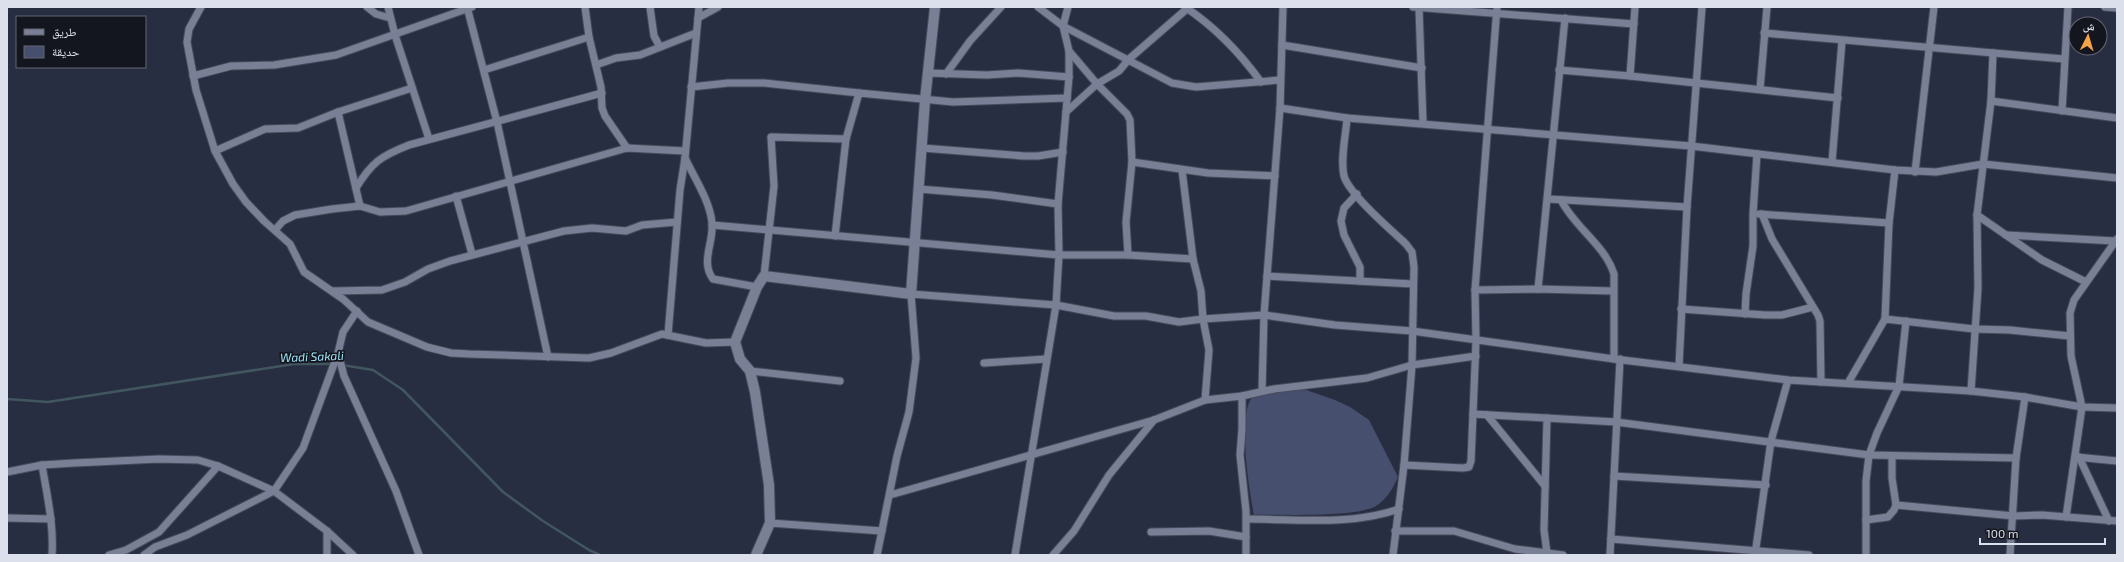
<svg xmlns="http://www.w3.org/2000/svg" width="2124" height="562" viewBox="0 0 2124 562" font-family="'Exo 2','Noto Naskh Arabic',sans-serif">
  <rect width="100%" height="100%" fill="#282e41"/>
  <path fill="#474f6e" d="M1288,390H1306L1335,400L1350,407L1369,420L1398,477C1393,488 1387,499 1376,506C1354,518 1282,514 1254,515C1250,493 1235,408 1255,395C1262,391 1279,391 1288,390Z"/>
  <g fill="none" stroke-linecap="round" stroke-linejoin="round">
    <g stroke="#42565f" stroke-width="2.5">
      <path d="M342,365L373,370L403,390L503,492L543,521L589,550L600,555"/>
      <path d="M7,399L48,402L294,364H333"/>
    </g>
    <defs>
      <g id="street">
        <path d="M201,7L189,29L187,42L196,90L215,151L233,184L246,202L264,221L290,244L304,272L343,299L368,322L427,347L451,353L469,354L589,358L611,353L662,334L706,343L735,342"/>
        <path d="M367,7L376,14L390,18"/>
        <path d="M388,7L395,35L429,139"/>
        <path d="M467,7L497,122L548,357"/>
        <path d="M585,7L589,37L601,87L602,108L605,116L627,148"/>
        <path d="M650,7L654,36L660,47"/>
        <path d="M1038,7L1063,26L1172,83L1196,87L1280,80"/>
        <path d="M1185,7C1215,27 1240,53 1261,82"/>
        <path d="M1413,7L1634,24"/>
        <path d="M2105,7L2117,8"/>
        <path d="M1419,8L1423,123"/>
        <path d="M698,18L718,7"/>
        <path d="M1764,33L2064,59"/>
        <path d="M1282,45L1422,68"/>
        <path d="M1069,51L1097,84L1127,114L1130,120L1132,162L1126,222L1128,255"/>
        <path d="M596,65L616,58L640,55L696,33"/>
        <path d="M484,70L589,37"/>
        <path d="M1559,70L1630,76L1838,98"/>
        <path d="M928,73L987,75L1018,73L1069,77"/>
        <path d="M946,74L970,41L1001,7"/>
        <path d="M193,76L231,66L274,65L336,55L472,7"/>
        <path d="M1630,76L1635,7"/>
        <path d="M691,87L728,83H764L859,93"/>
        <path d="M1760,89L1767,7"/>
        <path d="M1991,101L2117,118"/>
        <path d="M1280,108L1347,118L1691,146L1895,170L1936,172L1983,164L2117,178"/>
        <path d="M2062,111L2068,7"/>
        <path d="M338,112L360,206"/>
        <path d="M1066,112L1097,84L1119,71L1129,59L1189,7"/>
        <path d="M1347,118C1346,135 1340,159 1344,176C1349,194 1391,230 1406,244L1412,252L1414,267L1412,365L1404,465L1393,555"/>
        <path d="M922,148L1024,156H1038L1063,152"/>
        <path d="M215,151L265,129L298,128L338,112L412,88"/>
        <path d="M685,158C695,179 710,201 712,223C714,242 700,262 713,279L757,287"/>
        <path d="M1132,162L1208,173L1275,176"/>
        <path d="M1832,162L1842,41"/>
        <path d="M1182,170L1193,259L1201,291L1203,319L1209,350L1205,400"/>
        <path d="M1915,172L1934,7"/>
        <path d="M356,188C372,162 381,156 409,145L602,93"/>
        <path d="M919,189L992,195L1058,204L1059,255L1056,305L1015,555"/>
        <path d="M1357,194L1344,208L1341,221L1344,235L1360,267V281"/>
        <path d="M456,196L472,254"/>
        <path d="M1548,199L1687,207"/>
        <path d="M1561,200C1575,228 1605,245 1614,274V359"/>
        <path d="M1058,204L1069,77V51L1063,26L1068,7"/>
        <path d="M1759,214L1889,223"/>
        <path d="M1762,214L1772,239L1818,315L1820,321L1821,382"/>
        <path d="M1977,215L2042,260L2086,282"/>
        <path d="M712,225L1059,255H1128L1193,259"/>
        <path d="M275,230L283,221L295,215L332,209L360,206L380,212L406,211L627,148L685,151"/>
        <path d="M2006,235L2115,241"/>
        <path d="M835,236L846,139L859,93L953,102L1067,98"/>
        <path d="M764,276L774,186L771,137L846,139"/>
        <path d="M1267,276L1413,284"/>
        <path d="M1538,289L1565,18"/>
        <path d="M1475,290L1538,289L1613,291"/>
        <path d="M333,291L382,290L405,282L428,269L450,261L564,231L592,228L626,231L642,225L677,222"/>
        <path d="M1681,309L1765,315H1782L1813,307"/>
        <path d="M357,311L343,332L338,353L344,376L396,491L419,555"/>
        <path d="M1745,314L1746,294L1753,246V214L1757,154"/>
        <path d="M1885,319L1889,223L1895,170"/>
        <path d="M668,335L680,190L685,158L699,7"/>
        <path d="M984,363L1046,359"/>
        <path d="M1679,366L1687,207L1702,7"/>
        <path d="M750,371L840,381"/>
        <path d="M1848,383L1885,319L1974,329L2010,330L2070,336"/>
        <path d="M1262,391L1264,315L1280,108L1283,7"/>
        <path d="M1971,391L1978,288L1977,215L1991,101L1993,53"/>
        <path d="M1242,396V429L1240,455L1246,511V555"/>
        <path d="M1473,414L1616,422L1869,455L2016,458"/>
        <path d="M1487,415L1545,486"/>
        <path d="M1547,418L1544,530L1547,553"/>
        <path d="M2076,457L2117,461"/>
        <path d="M2079,457L2109,521"/>
        <path d="M42,465C47,495 54,525 52,555"/>
        <path d="M1404,465L1463,468L1469,467L1471,461L1476,341L1475,290L1497,7"/>
        <path d="M7,472L42,465L74,463L159,459L198,460L218,466L274,491L327,531L353,555"/>
        <path d="M1614,476L1766,485"/>
        <path d="M890,495L1154,420L1205,400L1242,396L1274,389L1367,378L1412,365L1476,356"/>
        <path d="M1896,505L2014,516L2042,515L2117,521"/>
        <path d="M2066,517L2082,407L2071,356L2070,313L2074,300L2117,239"/>
        <path d="M7,518L51,519"/>
        <path d="M1247,519C1296,519 1351,526 1399,509"/>
        <path d="M1866,520L1888,517L1894,510L1896,505L1892,478V456"/>
        <path d="M770,523L882,531"/>
        <path d="M1395,531H1454L1515,549L1563,555"/>
        <path d="M1151,532L1209,531L1246,537"/>
        <path d="M1611,539L1809,555"/>
        <path d="M109,555L126,550L159,532L218,466"/>
        <path d="M144,555L155,547L187,535L274,491L303,448L338,353"/>
        <path d="M327,555V531"/>
        <path d="M877,555L897,456L909,412L916,358L911,294L1056,305L1114,316H1146L1179,322L1203,319L1264,315L1335,325L1412,331L1614,359L1788,380L1971,391L2025,397L2082,407L2117,408"/>
        <path d="M1053,555L1074,531L1109,475L1154,420"/>
        <path d="M1610,555L1620,359"/>
        <path d="M1755,555L1771,441L1788,380"/>
        <path d="M1866,555V481L1869,455L1877,433L1899,386L1906,321"/>
        <path d="M2010,555L2016,458L2025,397"/>
      </g>
      <path id="secondary" d="M756,555L770,523L769,485L755,392L750,371L740,359L735,342L757,287L764,276L911,294L925,100L935,7"/>
    </defs>
    <use href="#street" stroke="#464b5a" stroke-width="9"/>
    <use href="#secondary" stroke="#464b5a" stroke-width="12"/>
    <use href="#street" stroke="#798096" stroke-width="7"/>
    <use href="#secondary" stroke="#798096" stroke-width="10"/>
  </g>
  <g text-anchor="middle" stroke-width="3.5" stroke-linejoin="round" paint-order="stroke">
    <g font-size="12" font-style="italic" fill="#a0e6fa" stroke="#14161f">
      <text transform="translate(312 357) rotate(-2)" y="4">Wadi Sakali</text>
    </g>
  </g>
  <rect width="2124" height="562" fill="none" stroke="#dce0ec" stroke-width="16"/>
  <rect x="16" y="16" width="130" height="52" fill="#14161f" stroke="#646771"/>
  <rect x="24" y="29" width="20" height="6" fill="#798096" stroke="#646771"/>
  <text x="52" y="36" font-size="12" fill="#dce0ec">طريق</text>
  <rect x="24" y="46" width="20" height="12" fill="#474f6e" stroke="#646771"/>
  <text x="52" y="56" font-size="12" fill="#dce0ec">حديقة</text>
  <g transform="translate(2088 36) rotate(5)"><circle r="19" fill="#14161f" stroke="#646771"/>
  <path d="M0-3L7 15L0 10L-7 15Z" fill="#f6a247"/>
  <text y="-6" font-size="11" font-weight="bold" text-anchor="middle" fill="#dce0ec">ش</text>
  </g>
  <path d="M1980 538v6h125v-6" fill="none" stroke="#dce0ec" stroke-width="2"/>
  <text x="1986" y="538" font-size="12" fill="#dce0ec" stroke="#14161f" stroke-width="3" paint-order="stroke">100 m</text>
</svg>
